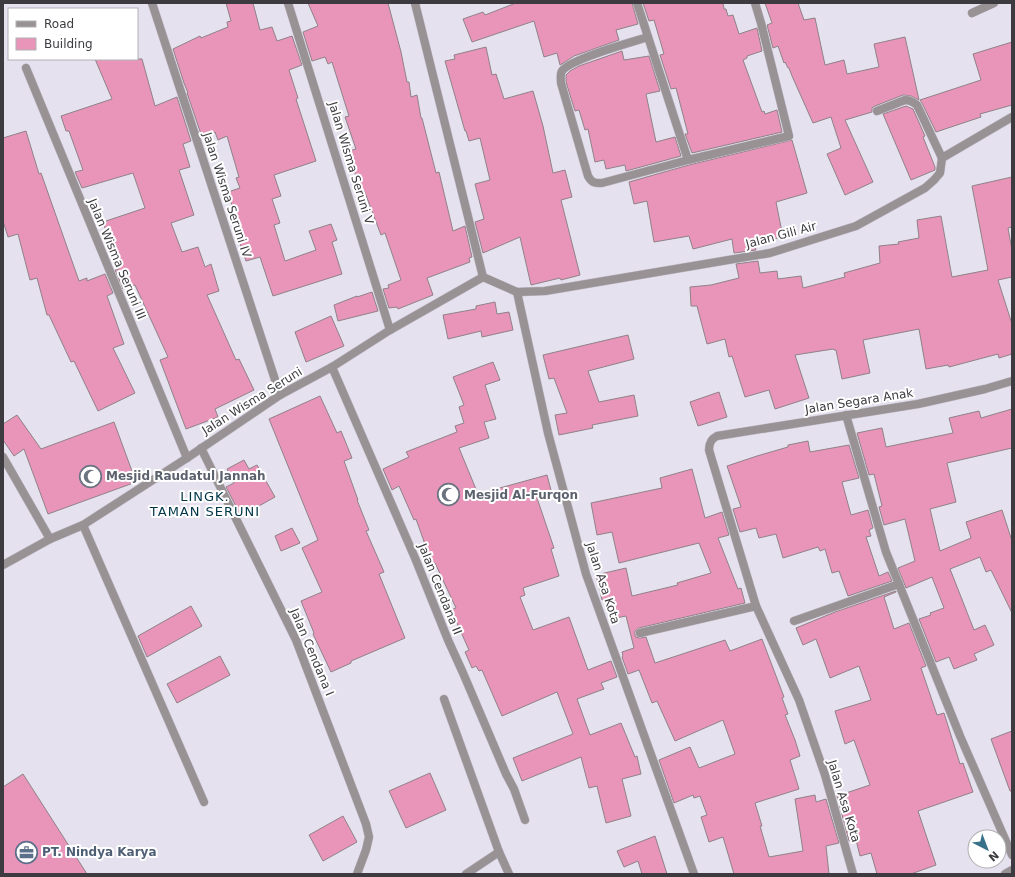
<svg xmlns="http://www.w3.org/2000/svg" width="1015" height="877" viewBox="0 0 1015 877" font-family="'DejaVu Sans',sans-serif">
  <rect width="100%" height="100%" fill="#e5e1ee"/>
  <g fill="#e995ba" stroke="#8f8287">
    <path d="M226,3H253L260,30L272,27L277,41L292,36L302,65L289,70L298,98L296,99L316,161L274,175L281,196L272,199L280,223L274,225L285,261L316,250L309,231L331,224L337,240L332,242L342,274L273,296L260,257L246,261L231,217L235,216L228,192L240,188L236,178L239,177L227,136L218,140L215,132L202,137L187,93H188L184,83L173,49L200,36L201,38L228,27L227,22L231,21Z"/>
    <path d="M308,3H388L401,52L407,82H409L411,97L417,95L421,118H422L436,173L439,172L453,231L465,226L472,257L469,258L470,262L427,278L433,295L398,309L397,307L389,308L383,289L389,288L388,285L401,280L385,233L381,235L364,190L360,191L349,151L356,149L345,117L349,116L332,62L328,64L325,57L312,61L303,32L318,26Z"/>
    <path d="M516,3H632L638,24L616,30L619,40L574,56L565,62L560,65L557,53L544,57L534,21L472,42L463,19L483,12L485,15Z"/>
    <path d="M643,3H723L724,9H726L728,16L733,15L739,34L757,28L762,51L747,56V58L743,60L762,112L764,111L765,114L777,110L782,132L692,153L685,134H688L676,88L671,89L660,55L664,54L654,20L649,21Z"/>
    <path d="M765,3H798L804,20L815,18L825,65L844,60L847,74L879,67L874,44L905,37L919,100L911,96L903,95L875,106L872,108V112L845,120L873,182L845,195L827,154L841,148L831,117L813,123L792,76L789,68H788L785,62L784,63L778,46L773,48L767,25L772,23Z"/>
    <path d="M1012,42V105L980,114L981,117L936,132L922,103L920,100L981,80L973,54Z"/>
    <path d="M486,47L492,75L496,74L504,99L533,91L543,126L553,173L565,170L572,197L561,200L580,275L561,280L560,278L531,285L520,237L483,253L475,222L484,219L475,184L490,180L480,138L469,141L466,131H465L445,61L455,59L454,55Z"/>
    <path d="M622,51L624,60L649,56L660,91L646,94L656,142L675,137L681,156L626,171L625,165L606,169L604,160L595,162L588,129L585,130L579,110L575,111L566,82V75L570,71L579,66Z"/>
    <path d="M95,59H142L155,106L177,97L191,141L183,144L190,167L179,170L194,215L171,223L182,252L198,247L205,267L211,264L219,291L207,295L236,360L239,359L254,390L215,409L218,417L186,429L160,360L168,357L135,285L123,289L115,270L119,269L103,222L145,208L133,173L82,188L75,172L83,170L69,131H66L61,116L112,99Z"/>
    <path d="M906,106L913,109L925,136L923,137L935,167V170L911,180L883,114Z"/>
    <path d="M26,131L39,174L41,173L79,281L87,278V281L105,274L113,293L107,296L124,344L113,348L135,393L98,411L74,361L71,362L49,315H47L37,278L30,280L18,234L8,237L3,221V138Z"/>
    <path d="M792,140L807,193L776,202L783,237L754,243L756,250L734,253L732,239L693,249L689,236L654,242L647,201L634,204L629,182L689,165Z"/>
    <path d="M1012,177V227L1008,228L1012,250V277L998,280L1012,324V354L999,358L998,354L949,367L948,365L926,369L919,329L863,340L870,373L842,379L836,350H834L833,349L795,355L809,398L775,409L769,390L745,397L732,356L729,357L725,339L707,344L697,306H691L690,287L711,285L739,278L736,264L758,261L760,273L777,271L778,279L801,276L803,288L845,277L844,273L880,263L879,246L899,244L898,242L919,238L917,220L941,216L952,277L988,270L972,186Z"/>
    <path d="M372,292L378,311L338,321L334,305L357,296V297Z"/>
    <path d="M495,302L497,314L509,312L513,330L482,337L481,331L448,339L443,315L476,309V306Z"/>
    <path d="M331,316L344,346L306,362L295,332Z"/>
    <path d="M628,335L634,359L588,371L599,402L634,395L638,416L592,425L593,428L559,435L555,415L567,413L554,378L549,379L543,355Z"/>
    <path d="M493,362L500,380L485,385L496,419L484,422L489,438L459,448L478,494L547,475L552,494L537,498L554,548L551,549L559,576L523,588L525,595L520,597L533,630L569,617L588,670L611,661L617,677L601,683L604,689L577,699L590,735L621,723L635,757L637,756L641,774L622,779L631,816L606,823L597,786L589,788L581,757L522,781L513,758L573,734L557,692L502,716L482,670L479,671L476,666L472,668L465,652L469,650L451,610L456,608L435,563L432,564L416,519L414,520L399,486L392,490L383,469L409,457L406,452L457,432L455,426L464,423L459,407L464,405L453,377Z"/>
    <path d="M719,392L727,417L698,426L690,402Z"/>
    <path d="M320,396L337,433L341,431L352,458L344,461L358,500H357L369,530L366,531L384,572L379,574L405,638L351,661V663L331,672L313,634L314,633L301,601L322,592L302,548L318,540L269,419Z"/>
    <path d="M1012,409V448L947,463L956,502L930,509L940,551L971,538L966,522L1002,510L1012,541V613L991,570L986,572L980,557L950,569L974,630L985,625L994,645L974,654L977,660L954,669L949,657L936,662L919,619L931,615L930,613L944,608L932,577L906,588L898,568L915,561L905,519L884,525L879,507L882,506L874,474L869,475L857,433L882,428L886,447L953,433L949,418L979,411L981,418Z"/>
    <path d="M17,415L41,449L114,422L136,482L48,514L24,449L14,456L3,440V424Z"/>
    <path d="M808,441L810,452L849,445L859,478L842,482L851,515L868,510L873,528L869,530L871,536L866,537L879,576L888,572L892,581L848,596L839,571L832,573L825,549L820,551L818,547L783,558L776,534L759,538L756,528L740,532L733,509L741,507L727,466L757,456L788,447V445Z"/>
    <path d="M244,460L249,469L257,465L275,497L241,516L226,487L234,483L227,469Z"/>
    <path d="M692,469L705,518L722,512L729,535L718,538L738,589L741,588L745,603L639,628L635,631V635L636,637L639,638L646,637L655,663L725,640L730,651L762,639L784,697L782,698L788,714L785,715L795,740L800,756L790,760L799,789L755,803L762,826H760L769,857L803,851L795,799L815,795L816,802L826,799L839,843L826,846L829,874H734L723,837L709,842L701,817L707,815L700,796L694,798L693,795L674,803L659,760L690,747L699,768L735,754L723,720L675,741L657,701L652,703L639,670L628,674L622,657L623,656L622,652L634,648L626,616L611,619L606,599L602,600L596,575L626,568L632,596L678,585L677,583L711,573L699,543L619,563L612,532L597,535L591,503L662,488L660,478Z"/>
    <path d="M292,528L300,543L281,551L275,536Z"/>
    <path d="M896,591V592L884,597L894,629L909,623L926,666L921,668L937,715L944,713L960,764L963,763L973,792L918,811L936,865L911,874H877L871,853L860,856L856,840L849,841L837,796L870,785L854,740L845,744L835,711L871,700L859,666L830,678L816,639L803,645L796,628L835,612Z"/>
    <path d="M191,606L202,626L147,657L138,636Z"/>
    <path d="M220,656L230,675L177,703L167,684Z"/>
    <path d="M1012,731V791H1010L991,739Z"/>
    <path d="M430,773L446,810L406,828L389,791Z"/>
    <path d="M23,774L87,874H3V787Z"/>
    <path d="M343,816L357,842L323,861L309,835Z"/>
    <path d="M655,836L667,874H642L638,861L624,867L617,851Z"/>
  </g>
  <g fill="none" stroke-linecap="round" stroke-linejoin="round">
    <defs>
      <g id="service">
        <path d="M444,699L499,852L509,874"/>
        <path d="M466,874L499,852"/>
      </g>
      <g id="minor">
        <path d="M152,3L280,395"/>
        <path d="M288,3L390,330"/>
        <path d="M415,3L483,277"/>
        <path d="M637,3L688,160"/>
        <path d="M972,13L994,3"/>
        <path d="M648,37C632,42 570,59 562,71C560,74 561,79 561,83L588,176C592,183 594,183 602,183L688,160L789,136L761,23L755,3"/>
        <path d="M26,68L187,458"/>
        <path d="M877,111L905,100C910,100 913,102 917,105L942,158"/>
        <path d="M517,292L548,433L586,574L694,874"/>
        <path d="M332,367L415,558L448,640L463,673L506,774L514,789L525,820"/>
        <path d="M846,415L886,552L960,736L1012,855"/>
        <path d="M201,448L296,640L366,824L369,837L366,850L357,874"/>
        <path d="M3,457L50,539"/>
        <path d="M83,525L204,802"/>
        <path d="M3,565L50,539L83,525L187,458L280,395L332,367L390,330L483,277L517,292L545,291L770,253L856,226L925,188L934,180L940,173L942,158L1012,117"/>
        <path d="M794,621L899,584"/>
        <path d="M640,633L756,606"/>
        <path d="M853,874L825,775L799,700L756,606L709,450C709,443 711,439 717,436L918,404L985,389L1012,381"/>
        <path d="M1005,874L1012,870"/>
      </g>
    </defs>
    <use href="#service" stroke="#c0bcc8" stroke-width="9"/>
    <use href="#minor" stroke="#c0bcc8" stroke-width="9"/>
    <use href="#service" stroke="#999294" stroke-width="8"/>
    <use href="#minor" stroke="#999294" stroke-width="8"/>
  </g>
  <defs>
    <symbol id="mosque-ring" viewBox="-11 -11 22 22"><circle r="9.5" fill="#fff" stroke="#6b7280" stroke-width="1.5"/><path d="M3.5-4.9A6 6 0 1 0 3.5 4.9A5 5 0 1 1 3.5-4.9Z" fill="#6b7280"/></symbol>
    <symbol id="office-ring" viewBox="-11 -11 22 22"><circle r="9.5" fill="#fff" stroke="#5c6f8a" stroke-width="1.5"/><path d="M-6-3h4V-5.5h4V-3h4V5H-6ZM-1-4.5V-3h2v-1.5ZM-6 0V1H6V0Z" fill="#5c6f8a"/></symbol>
  </defs>
  <g fill-rule="evenodd">
    <use href="#mosque-ring" x="78" y="464" width="25" height="25"/>
    <use href="#mosque-ring" x="436" y="482" width="25" height="25"/>
    <use href="#office-ring" x="14" y="840" width="25" height="25"/>
  </g>
  <g text-anchor="middle" stroke-width="4" stroke-linejoin="round" paint-order="stroke">
    <g font-size="12" fill="#3d3b40" stroke="#fff">
      <text transform="translate(351 163) rotate(73)" y="4">Jalan Wisma Seruni V</text>
      <text transform="translate(227 195) rotate(72)" y="4">Jalan Wisma Seruni IV</text>
      <text transform="translate(781 235) rotate(-15)" y="4">Jalan Gili Air</text>
      <text transform="translate(117 259) rotate(67)" y="4">Jalan Wisma Seruni III</text>
      <text transform="translate(252 401) rotate(-32)" y="4">Jalan Wisma Seruni</text>
      <text transform="translate(859 401) rotate(-9)" y="4">Jalan Segara Anak</text>
      <text transform="translate(603 583) rotate(72)" y="4">Jalan Asa Kota</text>
      <text transform="translate(440 589) rotate(68)" y="4">Jalan Cendana II</text>
      <text transform="translate(312 652) rotate(67)" y="4">Jalan Cendana I</text>
      <text transform="translate(844 801) rotate(73)" y="4">Jalan Asa Kota</text>
    </g>
    <g font-size="12" font-weight="bold" fill="#5b616d" stroke="#fff" text-anchor="start">
      <text x="106" y="480">Mesjid Raudatul Jannah</text>
      <text x="464" y="499">Mesjid Al-Furqon</text>
    </g>
    <g font-size="12" font-weight="bold" fill="#4e5e75" stroke="#fff" text-anchor="start">
      <text x="42" y="856">PT. Nindya Karya</text>
    </g>
    <g font-size="13" letter-spacing="1" fill="#013548" stroke="#fff">
      <text x="205" y="501">LINGK.<tspan x="205" dy="15">TAMAN SERUNI</tspan></text>
    </g>
  </g>
  <rect width="1015" height="877" fill="none" stroke="#3d3b40" stroke-width="8"/>
  <rect x="8" y="8" width="130" height="52" fill="#ffffff" stroke="#b1b1b3"/>
  <rect x="16" y="21" width="20" height="6" fill="#999294" stroke="#b1b1b3"/>
  <text x="44" y="28" font-size="12" fill="#3d3b40">Road</text>
  <rect x="16" y="38" width="20" height="12" fill="#e995ba" stroke="#b1b1b3"/>
  <text x="44" y="48" font-size="12" fill="#3d3b40">Building</text>
  <g transform="translate(987 849) rotate(138)"><circle r="19" fill="#ffffff" stroke="#b1b1b3"/>
  <path d="M0-3L7 15L0 10L-7 15Z" fill="#38718a"/>
  <text y="-6" font-size="11" font-weight="bold" text-anchor="middle" fill="#3d3b40">N</text>
  </g>
</svg>
